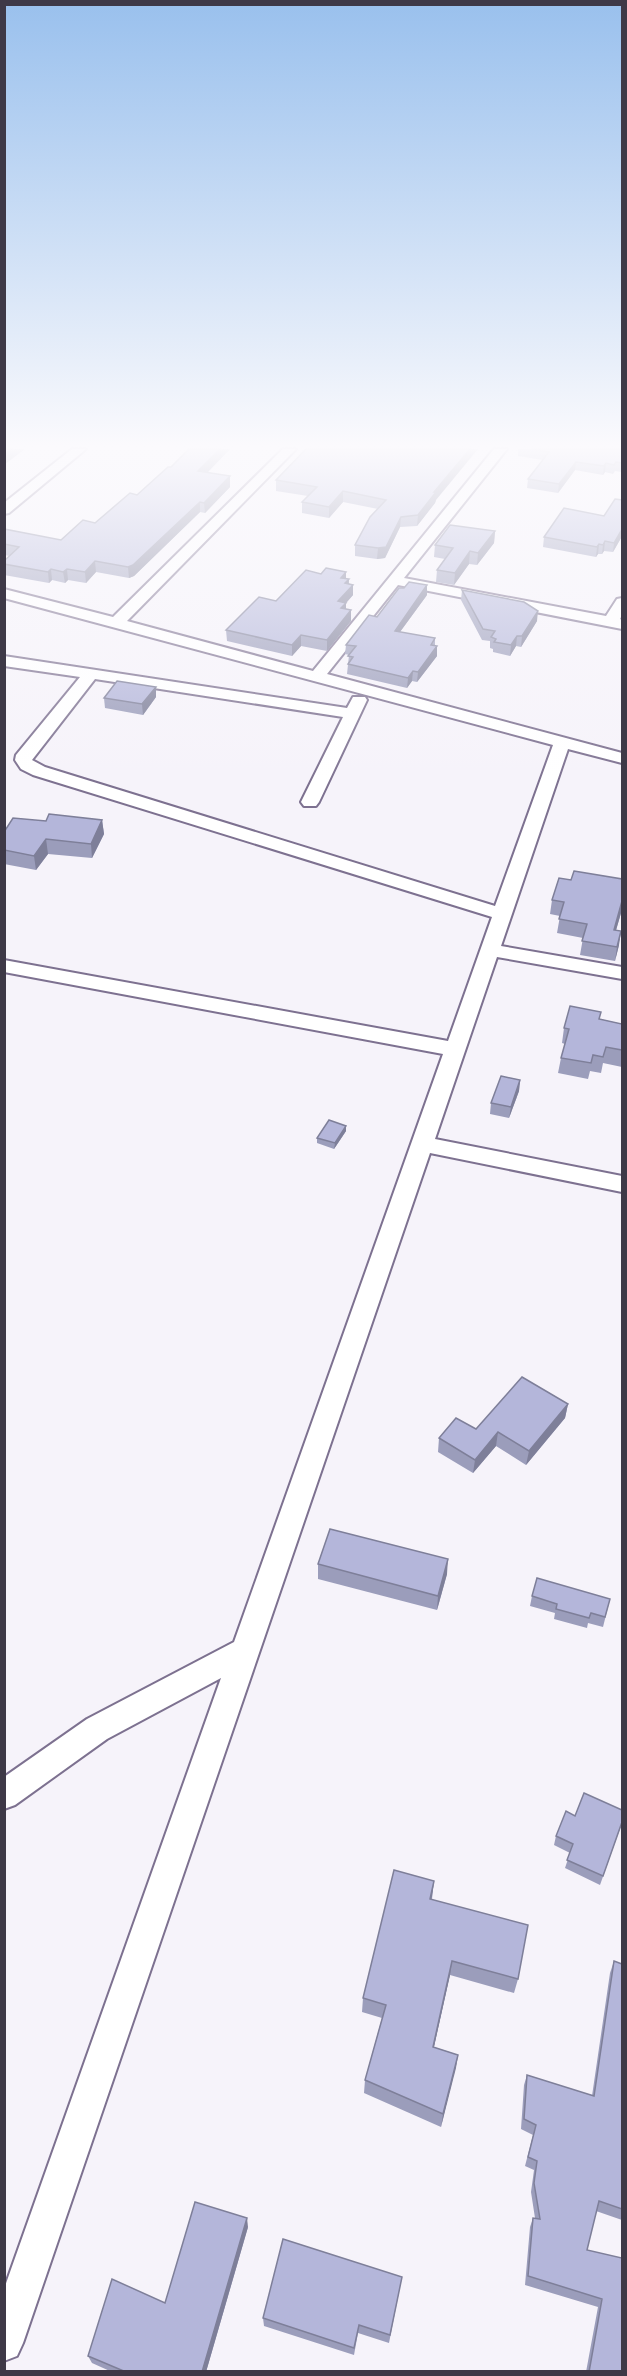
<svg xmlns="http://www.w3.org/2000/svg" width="627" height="2376" viewBox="0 0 627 2376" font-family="'Titillium Web',sans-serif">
  <rect width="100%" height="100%" fill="#f6f3fa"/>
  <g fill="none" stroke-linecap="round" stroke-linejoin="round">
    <defs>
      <g id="minor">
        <path d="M72,449H86L9,513L4,514V503Z"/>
        <path d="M283,449H296L127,621L313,671L494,449H507L404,578L606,616L617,599L622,598V615L620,619L622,620V629L398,585L327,674L622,753V763L568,749L501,946L622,967V979L497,957L435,1139L622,1176V1192L430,1153L23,2343L17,2356L4,2361V2289L221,1678L107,1739L15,1805L4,1809V1777L87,1719L234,1642L443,1054L4,972V960L448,1041L492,917L33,775L21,769L15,760L16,755L80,677L4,666V656L347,708L353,697H365L367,700L319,802L316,806H304L301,802L343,717L95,679L32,760L45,767L495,906L553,745L4,598V589L113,617Z"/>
      </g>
    </defs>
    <use href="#minor" stroke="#7d7190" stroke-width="4"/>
    <use href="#minor" fill="#fff" fill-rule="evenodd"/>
  </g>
  <g fill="#9b9dbb">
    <path d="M189,449H230L207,473L230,487L205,513L200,512L134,576L129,578L96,572L86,583L68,580L65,583L52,580L49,583L4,575V561L10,556L4,555V529L61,540L95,523L137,495L171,467Z"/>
    <path d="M518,449H622V472L615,471L613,474L605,472L603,475L575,470L558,493L527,488L528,479L543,460L518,456Z"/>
    <path d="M276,480L436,500L435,503L417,526L400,527L385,558L377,559L355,556V545L378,509L343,502L329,518L302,513V502L308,496L276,491Z"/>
    <path d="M622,500V539L621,538L613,552L604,551L602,554H598L596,557L543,547L544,537L604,516Z"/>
    <path d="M495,531L494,543L477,565L469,564L454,585L436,582L437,570L445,559L434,557L435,545Z"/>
    <path d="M346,572V579H349V584L353,585V595L346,603V609L351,621L327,651L301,646L292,656L227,641L226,630L321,574Z"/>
    <path d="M462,590L537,621L521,647L516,646L510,656L493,652V649L490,648V641L482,640L461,600Z"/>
    <path d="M427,595L400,632L435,638V646H437V656L417,682L412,681L407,688L347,674L349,655L345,654L346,645L377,617Z"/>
    <path d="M156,697L143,715L105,708L104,698Z"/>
    <path d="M102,820L104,834L92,858L48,854L36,870L4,864V832L46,821Z"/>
    <path d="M622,879V914L621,913L616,930L619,945L615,961L580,955L583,938L557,933L560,916L550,914L552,900L571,880Z"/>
    <path d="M600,1019L622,1024V1067L603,1063L601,1073L590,1071L588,1079L558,1073L561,1058L565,1044L562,1043L564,1028Z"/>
    <path d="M520,1080L519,1091L509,1118L490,1114L491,1103Z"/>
    <path d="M346,1126V1131L334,1149L317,1143V1138Z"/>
    <path d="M568,1404L565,1418L526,1465L496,1446L473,1473L438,1452L439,1438L476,1429Z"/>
    <path d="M318,1564L447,1574L437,1610L318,1579Z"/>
    <path d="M532,1596L610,1599L603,1627L588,1623L587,1628L554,1619L555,1613L530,1606Z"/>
    <path d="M575,1816L622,1823L600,1885L565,1868L570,1853L554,1845L556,1836Z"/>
    <path d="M434,1881L432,1899L518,1979L514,1993L450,1975L434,2047L458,2055L441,2127L364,2093L365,2080L382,2018L362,2012L363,1998Z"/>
    <path d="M614,1961L622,1964V2220L596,2211L587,2250L622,2372H586L598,2307L525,2285L530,2227L533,2218H535L531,2192L534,2170L525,2166L533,2135L521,2129L524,2085L527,2075L592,2096L610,1973Z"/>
    <path d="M248,2227L206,2372H112L92,2363L88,2356L165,2303Z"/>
    <path d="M402,2277L389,2343L358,2333L354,2355L264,2326L263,2318Z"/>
  </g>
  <g fill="#7e7f99">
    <path d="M12,449H25L4,465V455Z"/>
    <path d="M220,449H230L198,482V471Z"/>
    <path d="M470,449H478L436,500L435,503L417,526L418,515L434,492Z"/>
    <path d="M576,462L575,470L558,493L559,484Z"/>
    <path d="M606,463L605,472L603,475L604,466Z"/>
    <path d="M230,476V487L205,513L204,503Z"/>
    <path d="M343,491V502L329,518V507Z"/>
    <path d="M200,502V512L134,576L129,578L128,567Z"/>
    <path d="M401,517L400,527L385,558L377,559L378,548Z"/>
    <path d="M622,529L621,538L613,552L614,543Z"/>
    <path d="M495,531L494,543L477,565L478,553Z"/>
    <path d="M605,541L604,551L602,554L603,545Z"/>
    <path d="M599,544L598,554L596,557L597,547Z"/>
    <path d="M470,551L469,564L454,585L455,573Z"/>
    <path d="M95,561L96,572L86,583L85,572Z"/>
    <path d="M51,569L52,580L49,583L48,572Z"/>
    <path d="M67,569L68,580L65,583L63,572Z"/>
    <path d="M346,572V582L349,579L348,589L353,585V595L346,603V614L341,608L338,601L341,578Z"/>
    <path d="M427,585V595L394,640L395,631Z"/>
    <path d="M351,610V621L327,651V640Z"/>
    <path d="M538,611L537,621L521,647L522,636Z"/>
    <path d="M301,635V646L292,656V645Z"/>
    <path d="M517,636L516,646L510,656L511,645Z"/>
    <path d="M437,646V656L417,682L418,672Z"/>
    <path d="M413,671L412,681L407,688L408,678Z"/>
    <path d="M156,687V697L143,715L142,704Z"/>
    <path d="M102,820L104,834L92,858L91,844Z"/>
    <path d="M46,839L48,854L36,870L34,856Z"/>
    <path d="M622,901L621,913L612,944L614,930Z"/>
    <path d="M621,931L619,945L615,961L617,947Z"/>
    <path d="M520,1080L519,1091L509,1118L511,1107Z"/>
    <path d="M346,1126V1131L334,1149L335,1143Z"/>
    <path d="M568,1404L565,1418L526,1465L529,1451Z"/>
    <path d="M498,1432L496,1446L473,1473L475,1460Z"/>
    <path d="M448,1559L447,1574L437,1610L438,1596Z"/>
    <path d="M434,1881L432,1896L428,1913L430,1899Z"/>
    <path d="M452,1961L450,1975L431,2060L433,2047Z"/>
    <path d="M458,2055L456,2068L441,2127L443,2114Z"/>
    <path d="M247,2218L248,2227L206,2372H202Z"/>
  </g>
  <g fill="#b4b6da" stroke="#7e7f99" stroke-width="1.5">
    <path d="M4,449H12L4,455Z"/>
    <path d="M189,449H220L198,471L230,476L204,503L200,502L133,565L128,567L95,561L85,572L67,569L63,572L51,569L48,572L4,564V561L19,547L4,544V529L61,540L83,520L95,523L130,493L137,495L168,467H171Z"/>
    <path d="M306,449H470L434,492H436L418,515L401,517L386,547L378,548L355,545L370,517L386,500L343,491L329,507L302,502L317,487L276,480Z"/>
    <path d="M532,449H622V463L616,462L614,465L606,463L604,466L576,462L559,484L528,479L549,452Z"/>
    <path d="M615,499L622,500V529L614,543L605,541L603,545L599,544L597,547L544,537L564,508L604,516Z"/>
    <path d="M450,525L495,531L478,553L470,551L455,573L437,570L453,548L435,545Z"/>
    <path d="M326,568L346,572L341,578L349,579L345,583L353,585L338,601L346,603L341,608L351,610L327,640L301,635L292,645L226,630L259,597L276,601L306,570L321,574Z"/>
    <path d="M409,582L427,585L395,631L435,638L431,645L437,646L418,672L413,671L408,678L348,664L353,657L348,656L356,646L346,645L369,615L377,617L399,588H404Z"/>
    <path d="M462,590L524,602L538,611L522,636H517L511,645L494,642L496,639L491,637L495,631L483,629Z"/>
    <path d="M117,681L156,687L142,704L104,698Z"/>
    <path d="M49,814L102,820L91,844L46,839L34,856L4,850V832L13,818L46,821Z"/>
    <path d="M574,871L622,879V901L614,930L621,931L617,947L582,941L587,924L559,919L564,902L552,900L559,878L571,880Z"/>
    <path d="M570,1006L601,1012L599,1019L622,1024V1050L606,1047L603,1057L593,1055L591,1063L561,1058L569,1029L564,1028Z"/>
    <path d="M501,1076L520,1080L511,1107L491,1103Z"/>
    <path d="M329,1120L346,1126L335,1143L317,1138Z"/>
    <path d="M522,1377L568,1404L529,1451L498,1432L475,1460L439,1438L456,1418L476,1429Z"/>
    <path d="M330,1529L448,1559L438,1596L318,1564Z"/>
    <path d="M537,1578L610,1599L605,1617L591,1613L589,1618L556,1609L557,1604L532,1596Z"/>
    <path d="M584,1793L622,1810V1822L603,1876L567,1860L573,1844L556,1836L566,1811L575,1816Z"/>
    <path d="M394,1870L434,1881L430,1899L528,1925L518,1979L452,1961L433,2047L458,2055L443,2114L365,2080L386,2005L363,1998Z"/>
    <path d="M614,1961L622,1964V2209L599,2201L587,2250L622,2258V2372H589L602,2299L528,2276L533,2218L540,2219L534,2183L537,2161L528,2157L536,2125L524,2119L527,2075L594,2096Z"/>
    <path d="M195,2202L247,2218L202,2372H126L88,2356L112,2279L165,2303Z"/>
    <path d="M283,2239L402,2277L390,2335L359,2325L354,2348L263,2318Z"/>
  </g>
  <linearGradient id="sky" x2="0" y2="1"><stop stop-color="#99c0ed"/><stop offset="0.57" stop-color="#fbfafd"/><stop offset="1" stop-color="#fbfafd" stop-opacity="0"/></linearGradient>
  <rect width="627" height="782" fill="url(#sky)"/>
  <rect width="627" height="2376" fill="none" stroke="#3e3947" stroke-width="12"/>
</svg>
